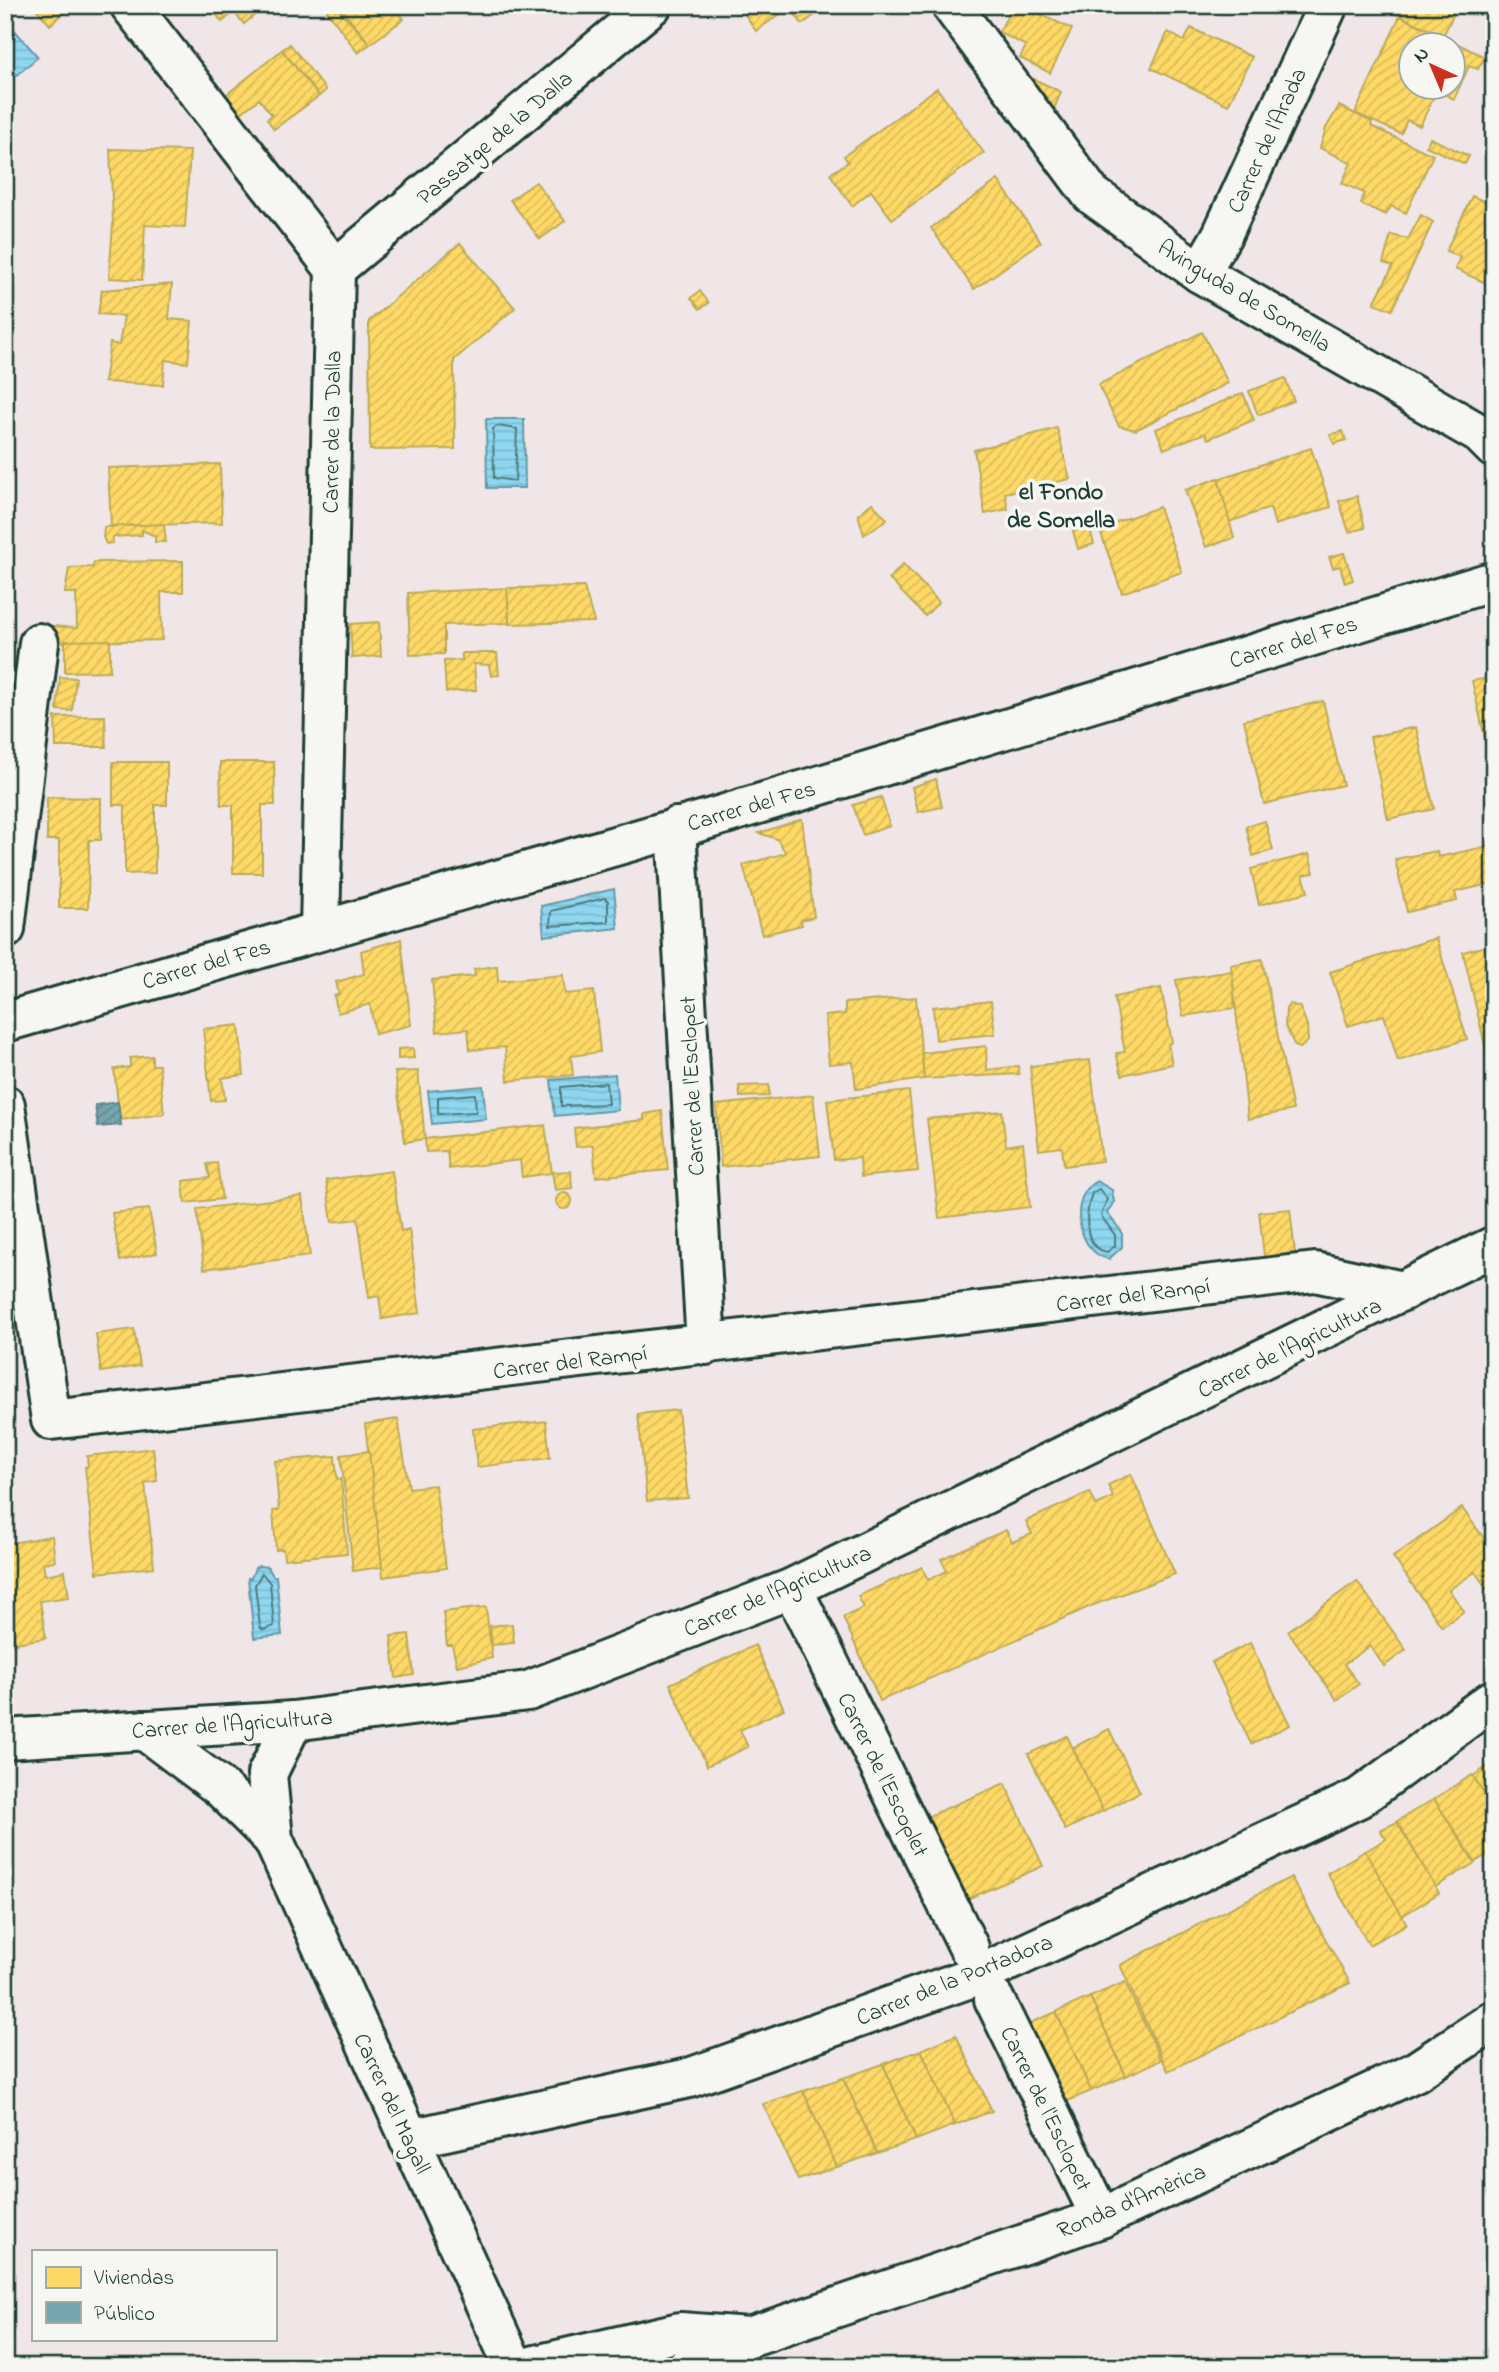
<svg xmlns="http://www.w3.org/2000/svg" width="1499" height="2372" viewBox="0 0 1499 2372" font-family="'Indie Flower',sans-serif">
  <defs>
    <pattern id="water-rules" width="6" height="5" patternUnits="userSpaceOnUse" patternTransform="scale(1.75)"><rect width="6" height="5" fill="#8fd7f1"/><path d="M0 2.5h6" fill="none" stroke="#7bb9cf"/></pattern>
    <pattern id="homes-hatch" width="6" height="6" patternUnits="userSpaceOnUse" patternTransform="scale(1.75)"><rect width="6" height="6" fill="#ffd966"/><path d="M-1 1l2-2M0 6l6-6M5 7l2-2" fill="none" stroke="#dabb59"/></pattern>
    <pattern id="public-hatch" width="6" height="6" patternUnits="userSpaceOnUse" patternTransform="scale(1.75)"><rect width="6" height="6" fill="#76a5af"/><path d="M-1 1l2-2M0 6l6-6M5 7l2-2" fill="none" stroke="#60888f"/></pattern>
  </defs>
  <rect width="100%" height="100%" fill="#f0e6e8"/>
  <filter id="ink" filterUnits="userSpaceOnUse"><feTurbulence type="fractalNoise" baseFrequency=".0143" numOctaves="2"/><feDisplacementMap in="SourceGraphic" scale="14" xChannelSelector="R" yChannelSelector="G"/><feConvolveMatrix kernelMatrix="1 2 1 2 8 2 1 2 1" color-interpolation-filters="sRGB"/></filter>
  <g filter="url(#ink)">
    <g fill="url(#water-rules)" stroke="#6299a5" stroke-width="2">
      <path d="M5,19L38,57L11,80L5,73Z"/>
      <path d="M486,419H524L525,488H487Z"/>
      <path d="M614,889L618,928L544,936L541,906Z"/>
      <path d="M615,1074L618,1110L555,1116L551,1080Z"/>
      <path d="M483,1086L486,1119L432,1124L428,1091Z"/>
      <path d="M1097,1181L1112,1190L1114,1202L1107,1213L1122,1232V1247L1109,1259C1077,1254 1067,1195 1097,1181Z"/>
      <path d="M259,1566L268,1567L273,1576H276L282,1635L254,1638L248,1578H251L255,1568Z"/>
    </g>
    <g fill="url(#homes-hatch)" stroke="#bcaa57" stroke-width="2" fill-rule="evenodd">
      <path d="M33,5H73L50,25Z"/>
      <path d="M209,5H267L244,24L234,12L222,22Z"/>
      <path d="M335,5L370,44L358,53L327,11Z"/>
      <path d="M338,5H394L404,19L370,44Z"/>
      <path d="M739,5H829L802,24L790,7L756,31Z"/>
      <path d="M1013,5H1021L1072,29L1050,73L1020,58L1026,46L999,32Z"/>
      <path d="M1376,5H1458L1443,36Z"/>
      <path d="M1400,16L1485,57L1478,69L1469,66L1454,99L1437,90L1420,126L1407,120L1401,134L1355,113ZM1412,46H1454V88H1412Z"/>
      <path d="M1191,28L1252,57L1228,105L1151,68L1168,32L1184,41Z"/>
      <path d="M290,44L326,90L319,96L282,50Z"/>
      <path d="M282,50L319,96L274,129L267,119L272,115L259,99L241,113L226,95Z"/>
      <path d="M1032,78L1061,92L1052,114L1037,94L1040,89L1030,84Z"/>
      <path d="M937,88L984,153L892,219L871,191L852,206L830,174L848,162L844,156Z"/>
      <path d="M1339,106L1372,122L1371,126L1433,155L1406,213L1391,206L1386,215L1361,204L1364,193L1342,183L1351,163L1320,148L1326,128Z"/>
      <path d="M1430,138L1469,156L1465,164L1426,146Z"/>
      <path d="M110,149L190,151L185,227L145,225L142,280L109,278L113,224Z"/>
      <path d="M998,180L1041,242L974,289L931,228Z"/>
      <path d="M536,182L565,221L540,239L510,200Z"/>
      <path d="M1472,196L1494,206V287L1455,269L1460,257L1446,251Z"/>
      <path d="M1421,215L1433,222L1392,310L1374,303L1393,266L1383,263L1391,235L1408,239Z"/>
      <path d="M460,243L515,308L454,360L455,449L370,450L369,321Z"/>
      <path d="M172,284L169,319L192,321L188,363L165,360L163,385L104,382L110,343L119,345L124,316L98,314L102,290Z"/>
      <path d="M700,291L709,303L700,309L691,298Z"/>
      <path d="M1202,332L1228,383L1136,430L1119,426L1098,385Z"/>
      <path d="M1285,378L1294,401L1258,415L1249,391Z"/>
      <path d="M1243,393L1254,420L1208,439L1205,433L1164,449L1156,429Z"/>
      <path d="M1057,428L1070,479L1005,493L1008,509L985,514L974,450Z"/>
      <path d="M1343,431L1346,440L1334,444L1330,435Z"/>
      <path d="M1311,448L1331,507L1275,525L1270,508L1229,522L1218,479Z"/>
      <path d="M220,464L222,523L111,526L108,468Z"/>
      <path d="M1218,478L1234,538L1206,547L1185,490Z"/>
      <path d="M1357,496L1365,528L1349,532L1339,501Z"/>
      <path d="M872,503L887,519L864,535L858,514Z"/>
      <path d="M1159,507L1182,572L1122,593L1099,528Z"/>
      <path d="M164,524L166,542H155V536L142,530V535L113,537V543L106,544L103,537L104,527Z"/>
      <path d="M1089,526L1094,544L1078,549L1073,531Z"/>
      <path d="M1344,553L1353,580L1345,583L1340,566L1333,568L1329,557Z"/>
      <path d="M183,561V592H161L162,640L50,643L53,626L77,628L76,593H65L69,568L93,567L94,562Z"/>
      <path d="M903,564L939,602L925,616L889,579Z"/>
      <path d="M584,587L594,622L509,624L507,588Z"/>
      <path d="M507,588L509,623L444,625V654L410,655L408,593Z"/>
      <path d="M379,622L381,656L352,658L350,624Z"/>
      <path d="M110,640V671L65,672V641Z"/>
      <path d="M462,653H497L499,675L491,676L489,665L474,664L476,690L446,692L444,661L462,660Z"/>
      <path d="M60,677L76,678L72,711L57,710Z"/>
      <path d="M1494,677V778L1472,681Z"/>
      <path d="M1323,701L1343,785L1264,804L1244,720Z"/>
      <path d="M105,716L106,747H56L55,717Z"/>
      <path d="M1416,727L1434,809L1388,819L1370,737Z"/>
      <path d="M113,762H167V805H155V873L125,874V805H113Z"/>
      <path d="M220,762H274L275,805H262V873H233V805H221Z"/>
      <path d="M936,779L942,807L918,812L912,787Z"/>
      <path d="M47,797L101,798V840H89L88,908H59V840H47Z"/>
      <path d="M881,797L890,826L863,835L853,805Z"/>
      <path d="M802,819L814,917L801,920L802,925L762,935L743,865L786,853L777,839L759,833Z"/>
      <path d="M1265,821L1273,850L1253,856L1246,826Z"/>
      <path d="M1494,845V883L1455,892L1457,901L1407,912L1395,859L1437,851L1438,857Z"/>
      <path d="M1309,854L1314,873L1303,875L1308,892L1259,905L1251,869Z"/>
      <path d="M1494,930V1056L1488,1058L1463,952L1490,945L1486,931Z"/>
      <path d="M1436,938L1467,1039L1398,1061L1384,1015L1348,1026L1330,972Z"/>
      <path d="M401,939L411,1025L375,1034L370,1004L338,1013L334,996L339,994L336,982L364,974L361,951Z"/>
      <path d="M1262,959L1293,1110L1248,1119L1231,965Z"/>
      <path d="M497,966L498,981L563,975L565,994L594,991L600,1052L571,1056L573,1075L508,1081L505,1047L470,1050L468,1029L437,1032L432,980L475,976L474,969Z"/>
      <path d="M1232,971L1235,1008L1183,1016L1176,980Z"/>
      <path d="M1161,988L1172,1042L1168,1044L1172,1064L1122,1075L1116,1053L1125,1052L1114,997Z"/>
      <path d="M916,997L924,1079L856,1089L853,1062L829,1064L825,1016L845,1014V1003Z"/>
      <path d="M991,1001L995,1034L936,1040L933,1007Z"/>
      <path d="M1290,1004L1300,1007L1307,1025L1308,1041L1300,1048L1295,1046L1285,1026L1286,1009Z"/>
      <path d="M239,1025L244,1075L222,1078L225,1100L211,1101L203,1029Z"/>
      <path d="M986,1046L987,1070L1018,1066L1019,1074L924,1079L922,1053Z"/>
      <path d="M413,1048L414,1058L398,1059V1049Z"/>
      <path d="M152,1056V1065H159L164,1114L120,1120L114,1069L130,1067V1058Z"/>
      <path d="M1090,1060L1102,1161L1064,1166L1062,1147L1039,1150L1030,1066Z"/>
      <path d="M418,1071L425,1139L405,1142L395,1072Z"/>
      <path d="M769,1085V1096L740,1097L739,1086Z"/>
      <path d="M909,1091L918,1171L861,1177L860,1158L834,1160L827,1100Z"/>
      <path d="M813,1095L820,1156L721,1167L716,1105Z"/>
      <path d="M662,1111L668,1170L596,1177L593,1145L576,1147L574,1128L644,1120V1114Z"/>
      <path d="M1002,1111L1006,1146L1023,1143L1030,1207L939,1218L927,1119Z"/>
      <path d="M545,1125L552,1173L522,1177L520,1160L449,1169L447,1151L426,1152L425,1139Z"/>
      <path d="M217,1163L222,1199L185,1203L183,1181L210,1178L207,1164Z"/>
      <path d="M392,1171L401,1231L409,1229L420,1313L382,1319L379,1296L369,1298L358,1219L332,1222L326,1180Z"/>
      <path d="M571,1171L572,1188L555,1190L552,1172Z"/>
      <circle cx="564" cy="1201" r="8"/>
      <path d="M302,1196L310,1256L204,1269L197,1209Z"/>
      <path d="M149,1209L157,1253L120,1261L112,1213Z"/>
      <path d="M1290,1209L1296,1261L1265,1265L1259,1212Z"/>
      <path d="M134,1329L140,1366L101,1372L96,1334Z"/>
      <path d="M678,1410L688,1498L647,1501L638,1414Z"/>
      <path d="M398,1419L409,1488L435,1485L446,1568L383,1577L365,1424Z"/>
      <path d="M546,1421L550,1458L477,1467L473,1429Z"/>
      <path d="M153,1448L157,1481L145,1483L154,1567L97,1573L85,1467L88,1466L87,1456Z"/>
      <path d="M369,1451L382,1567L353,1571L341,1455Z"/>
      <path d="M335,1456L337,1479H341L347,1553L284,1559L283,1549L276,1550L273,1511L279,1510L275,1461Z"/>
      <path d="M1131,1474L1175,1574L1091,1606L880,1701L843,1617L864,1608L858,1596L922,1567L928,1580L947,1571L941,1559L1006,1530L1012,1542L1032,1534L1026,1521L1090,1492L1096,1505L1103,1502L1113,1497L1108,1485Z"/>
      <path d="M1462,1508L1494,1552V1589L1489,1592L1475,1572L1449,1590L1464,1611L1442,1627L1393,1557Z"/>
      <path d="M52,1536L55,1561L43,1563L45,1575L65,1571L69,1597L40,1601L46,1638L15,1643L5,1586V1544Z"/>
      <path d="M1357,1581L1406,1650L1384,1666L1370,1646L1344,1664L1359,1684L1337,1700L1288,1631Z"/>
      <path d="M5,1586L15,1643L5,1646Z"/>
      <path d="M486,1607L492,1658L457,1666L452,1645H447L443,1612Z"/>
      <path d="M512,1624L514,1643L492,1645L490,1626Z"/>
      <path d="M409,1634L414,1675L396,1678L391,1636Z"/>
      <path d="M1250,1643L1290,1725L1251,1744L1212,1662Z"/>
      <path d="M755,1645L784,1709L740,1730L748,1747L707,1766L670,1684Z"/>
      <path d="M1109,1729L1140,1792L1103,1811L1072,1748Z"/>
      <path d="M1067,1736L1103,1811L1065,1830L1028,1754Z"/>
      <path d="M1494,1762V1808L1473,1776Z"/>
      <path d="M1472,1775L1494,1808V1851L1475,1862L1434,1799Z"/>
      <path d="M1005,1783L1043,1866L963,1901L924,1818Z"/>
      <path d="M1434,1799L1475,1863L1435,1887L1397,1821Z"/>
      <path d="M1397,1822L1439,1893L1402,1916L1364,1852L1386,1839L1380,1830Z"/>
      <path d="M1365,1851L1407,1924L1369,1945L1327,1873Z"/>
      <path d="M1291,1877L1350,1983L1168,2071L1120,1965Z"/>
      <path d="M1125,1982L1161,2060L1126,2076L1090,1997Z"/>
      <path d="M1090,1997L1126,2076L1091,2091L1056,2012Z"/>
      <path d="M1056,2012L1091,2091L1059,2105L1023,2026Z"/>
      <path d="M956,2035L992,2111L955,2125L921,2050Z"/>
      <path d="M921,2050L955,2125L916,2140L883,2064Z"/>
      <path d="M883,2064L916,2140L877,2153L843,2078Z"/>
      <path d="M843,2078L877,2153L837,2167L803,2091Z"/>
      <path d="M803,2091L837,2167L798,2180L763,2104Z"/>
    </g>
    <path fill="url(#public-hatch)" stroke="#5c868a" stroke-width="2" d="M118,1102L121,1125L98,1127L95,1105Z"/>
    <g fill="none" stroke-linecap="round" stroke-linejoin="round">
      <g stroke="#4c7b80" stroke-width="2">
        <path d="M497,426L517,429L515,481L494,478L493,429Z"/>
        <path d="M605,898L608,901V922L550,926L551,911Z"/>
        <path d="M606,1083L608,1104L561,1106V1087Z"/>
        <path d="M475,1094L476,1112L438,1114V1097Z"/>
        <path d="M1099,1189L1107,1199L1101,1216L1115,1235V1246L1107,1252C1081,1247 1086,1211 1092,1193Z"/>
        <path d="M262,1573L270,1583L274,1626L263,1630L260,1627L255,1585Z"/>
      </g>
      <defs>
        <g id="street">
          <path d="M130,5L335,269L320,929"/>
          <path d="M951,5L1091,194L1200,273L1480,434L1494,448"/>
          <path d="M335,269L652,5"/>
          <path d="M1200,273L1222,235L1328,5"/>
          <path d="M676,827L706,1345"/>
          <path d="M5,929L39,643"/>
          <path d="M5,1022L712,818L1494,581"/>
          <path d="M5,1105L51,1420L1315,1272L1403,1291"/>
          <path d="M798,1600L969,1948"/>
          <path d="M293,1721L267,1774L273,1839L514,2367"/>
          <path d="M144,1730L220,1787L273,1839"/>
          <path d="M5,1739L293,1721L528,1691L790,1589L1494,1246"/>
          <path d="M994,1999L1101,2218"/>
          <path d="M409,2139L689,2078L981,1974L1359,1798L1494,1699"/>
          <path d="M527,2367L680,2332L749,2337"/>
          <path d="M687,2367L717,2359L749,2337L1101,2218L1415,2072L1494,2020"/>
        </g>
      </defs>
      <use href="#street" stroke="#1f3d34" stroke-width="44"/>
      <use href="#street" stroke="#f6f6f2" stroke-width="38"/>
    </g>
  </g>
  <g text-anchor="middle" stroke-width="7" stroke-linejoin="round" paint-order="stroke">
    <g font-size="23" fill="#1f3d34" stroke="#f6f6f2">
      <text transform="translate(494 137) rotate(-40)" y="8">Passatge de la Dalla</text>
      <text transform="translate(1266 140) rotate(-65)" y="8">Carrer de l'Arada</text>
      <text transform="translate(1245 295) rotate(31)" y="8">Avinguda de Somella</text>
      <text transform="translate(331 432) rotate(-89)" y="8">Carrer de la Dalla</text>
      <text transform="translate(1293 641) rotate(-17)" y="8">Carrer del Fes</text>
      <text transform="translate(751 805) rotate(-16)" y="8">Carrer del Fes</text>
      <text transform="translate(206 963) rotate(-16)" y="8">Carrer del Fes</text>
      <text transform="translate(691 1086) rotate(-93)" y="8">Carrer de l'Esclopet</text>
      <text transform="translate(1133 1294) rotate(-7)" y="8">Carrer del Rampí</text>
      <text transform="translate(1289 1347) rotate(-26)" y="8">Carrer de l'Agricultura</text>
      <text transform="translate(570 1361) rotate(-7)" y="8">Carrer del Rampí</text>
      <text transform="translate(777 1590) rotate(-23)" y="8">Carrer de l'Agricultura</text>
      <text transform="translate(232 1723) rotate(-4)" y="8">Carrer de l'Agricultura</text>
      <text transform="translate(884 1774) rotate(64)" y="8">Carrer de l'Escoplet</text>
      <text transform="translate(954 1979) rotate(-22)" y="8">Carrer de la Portadora</text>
      <text transform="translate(393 2103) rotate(65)" y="8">Carrer del Magall</text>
      <text transform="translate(1047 2108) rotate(64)" y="8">Carrer de l'Esclopet</text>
      <text transform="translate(1131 2200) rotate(-23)" y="8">Ronda d'Amèrica</text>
    </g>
    <g font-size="24" font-weight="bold" fill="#1f3d34" stroke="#f6f6f2">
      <text x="1061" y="499">el Fondo<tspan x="1061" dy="28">de Somella</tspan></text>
    </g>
  </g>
  <rect width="1499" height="2372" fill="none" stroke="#f6f6f2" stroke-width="28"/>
  <rect x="14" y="14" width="1471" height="2344" fill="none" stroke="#1f3d34" stroke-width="2.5" filter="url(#ink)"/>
  <rect x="32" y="2250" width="245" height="91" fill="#f6f6f2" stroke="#a0aca6" stroke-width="2"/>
  <rect x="46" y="2267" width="35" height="21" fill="#ffd966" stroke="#a0aca6" stroke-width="2"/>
  <text x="94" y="2284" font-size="21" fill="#1f3d34">Viviendas</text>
  <rect x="46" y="2302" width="35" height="21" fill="#76a5af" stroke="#a0aca6" stroke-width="2"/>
  <text x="94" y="2320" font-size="21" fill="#1f3d34">Público</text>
  <g transform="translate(1432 66) rotate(316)"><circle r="33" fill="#f6f6f2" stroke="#a0aca6" stroke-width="2"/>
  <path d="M0-5L12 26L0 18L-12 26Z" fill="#c8321e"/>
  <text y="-10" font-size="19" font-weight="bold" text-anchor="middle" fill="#1f3d34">N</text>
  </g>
</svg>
